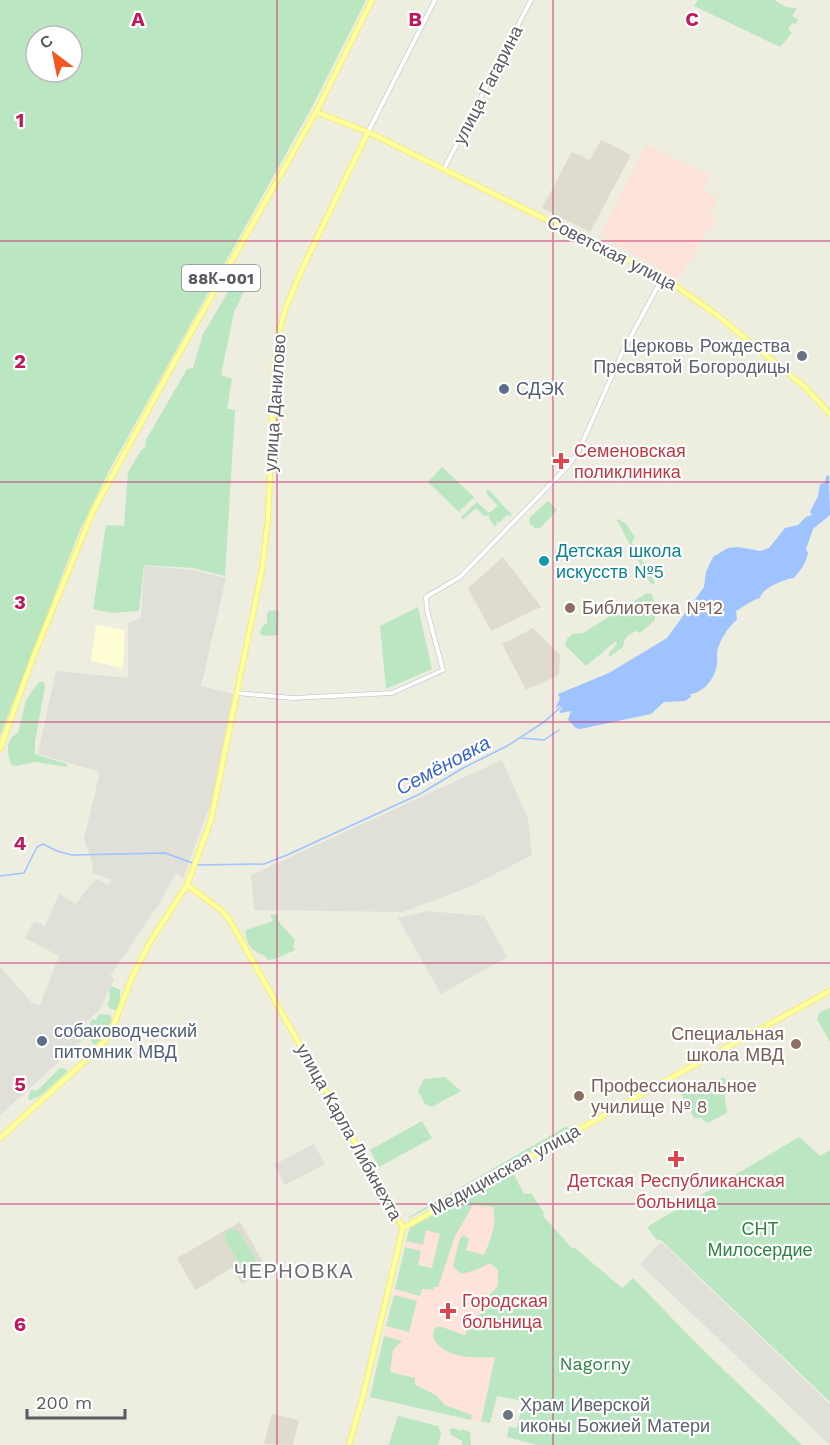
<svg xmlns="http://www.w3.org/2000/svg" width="830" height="1445" viewBox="0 0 830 1445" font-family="'Work Sans',sans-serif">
  <rect width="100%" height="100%" fill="#edede0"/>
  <path fill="#fffdd3" d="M96,625L125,630L123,668L91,661Z"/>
  <g fill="#e0dfd8">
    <path d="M144,566L193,570L226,578L201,686L233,694L211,803L183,878L176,873L159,904L110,976L114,979L100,1009L80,1029L81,1042L0,1115V967L32,1003L40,1005L59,956L25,938L34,921L45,926L59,894L76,904L91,884L98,879L107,885L112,880L93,873L92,862L84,839L100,772L38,754L56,671L128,678V623L141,618Z"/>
    <path d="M502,760L528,819L532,855L469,887L403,912L254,910L251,875Z"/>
    <path d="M428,911L484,916L507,957L441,994L398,918Z"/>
    <path d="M314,1144L325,1164L285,1185L274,1165Z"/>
    <path d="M661,1242L830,1404V1445L640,1264Z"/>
  </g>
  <g fill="#dddccf">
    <path d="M601,140L631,155L590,232L542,208L572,152L590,160Z"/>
    <path d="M503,557L541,607L491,631L468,588Z"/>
    <path d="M533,628L560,655L559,675L526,690L502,644Z"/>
    <path d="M240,1222L267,1269L242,1284L232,1268L195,1290L177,1258Z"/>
    <path d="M272,1414L299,1420L293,1445L264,1444Z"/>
  </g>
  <g fill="#fde3da">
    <path d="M646,145L709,175L703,191L718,197L711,214L716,217L710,229L706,231L692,259L686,266L678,281L659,268L600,236Z"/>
    <path d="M512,1171V1279L481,1422L370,1397L410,1228Z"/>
  </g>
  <g fill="#bae7c2" fill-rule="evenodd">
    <path d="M0,0H366L312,107L111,467L79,532L0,736ZM36,36H72V72H36Z"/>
    <path d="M698,0H774L786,7L797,8L792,16L798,19L796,24L792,23L788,29L792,33L780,47L694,6Z"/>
    <path d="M234,282L246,288L234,312L221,375L232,379L227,409L235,410L225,576L193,568L144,565L139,611L112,613L93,609L106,525L124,526L128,472L142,449H145L146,440L187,369L193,368L203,334Z"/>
    <path d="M442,467L474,497L459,512L428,482Z"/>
    <path d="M488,489L512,515L506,516L499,523L496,521L497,526H494L489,518V515L484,516L476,508L464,519H462L461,517L477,502L489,513L498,506L486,493Z"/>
    <path d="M548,501L557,510L540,528H535L530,524L529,518Z"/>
    <path d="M619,519L626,524L635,537L632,542L655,583L653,584L650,583L617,520Z"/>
    <path d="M647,593L652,594L654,602L651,611L655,615V620L640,633L636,631C628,634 624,639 623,647L609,657V653L617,644L616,641L586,666L565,645L567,639L573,634L583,633Z"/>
    <path d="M418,607L432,669L386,689L380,626Z"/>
    <path d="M274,610L279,611L278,635L265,636L260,634L262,627L267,623V614L269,611Z"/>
    <path d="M43,681L45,686L35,742V754L67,764V767L36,762L16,766L11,765C7,752 5,740 18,733L26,700L38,683Z"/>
    <path d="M274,914L278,915V921L295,940L293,946L295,950L275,959L268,960L264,955C253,954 244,940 246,930L271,922L273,920L270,916Z"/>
    <path d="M111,986L120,990V1005L116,1010L111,1009L107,1004L110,999L109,991Z"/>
    <path d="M830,1008V1042L817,1019L820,1012Z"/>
    <path d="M99,1014L109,1015L112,1018C109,1027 103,1041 94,1045L86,1032L92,1019L96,1020Z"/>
    <path d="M60,1068L66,1069L67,1072L40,1096L30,1100L28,1098L31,1090L35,1091L39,1089Z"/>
    <path d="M445,1077L461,1091L432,1107L425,1104L418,1091L424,1079Z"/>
    <path d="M724,1077L728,1086L724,1092L727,1113L707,1123L701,1118H694L679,1090L684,1088L688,1093L697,1092Z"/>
    <path d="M422,1121L432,1138L379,1167L370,1150Z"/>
    <path d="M567,1126L570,1130L408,1219L409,1217Z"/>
    <path d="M799,1137L820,1156L830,1150V1402L662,1241L656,1239L647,1227Z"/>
    <path d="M512,1171L524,1194L531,1193L544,1213L543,1216L572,1248H575L622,1288L633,1278L699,1346L802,1445H537L507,1437L509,1427L517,1428L523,1401L497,1396L490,1423L481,1422L495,1357C474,1358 443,1359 433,1337L434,1329L439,1326L464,1335L466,1334L469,1321L485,1311V1299L498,1286V1270L490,1263L476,1270L461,1274L453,1266L460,1238L464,1235L469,1239L466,1250L484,1255C491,1239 497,1224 493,1207L473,1205L455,1236L438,1287H434L433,1290L422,1289L420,1296L395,1289L405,1247L421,1251L418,1265L432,1268L440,1234L426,1230L423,1245L406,1241L410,1228Z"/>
    <path d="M231,1229L239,1231L258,1264L253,1271L245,1272L225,1240L226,1232Z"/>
    <path d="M394,1295L417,1301L409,1332L386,1326Z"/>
    <path d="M384,1336L402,1341L393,1350L390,1372L415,1378V1385L436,1395L445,1405L472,1415L471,1420L370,1397Z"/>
    <path d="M398,1416L438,1426L441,1433L438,1445H387L389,1444Z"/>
    <path d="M453,1428L461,1431V1429L470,1432L471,1445H462V1441L451,1435L449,1429Z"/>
  </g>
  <path fill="#9ec3ff" d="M829,475L830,515L813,529L806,549L808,553C806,563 800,571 794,578C784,579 761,589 760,598C752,600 743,607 736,611L737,620C729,625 721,639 718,648C716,653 718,658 717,663C716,677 704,693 690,694L691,697L685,701L664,702L651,714L580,729L576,728L568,720L571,711L561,713L559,712L563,707L561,706H558L557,709L556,707L560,698L558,694L609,673L667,638L704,587L706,572L713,557L728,548L738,547L760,551L769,548L785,528L798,525L806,517L812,515L810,512L818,496L820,484L825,483L826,476Z"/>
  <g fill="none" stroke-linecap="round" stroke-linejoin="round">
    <g stroke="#9ec3ff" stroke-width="1.5">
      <path d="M521,738L544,740L559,730"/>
      <path d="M0,876L24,873L37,847L43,844L57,851L72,855L165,853L198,865L264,864L287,855L420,794L463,768L507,746L544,722L562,706"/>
    </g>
    <defs>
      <g id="minor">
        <path d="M368,132L435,0"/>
        <path d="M444,169L531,0"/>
        <path d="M237,693L293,698L392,693L443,670L427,610L426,597L460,577L569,465L579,450L623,351L663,277"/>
      </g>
      <g id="major">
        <path d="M316,112L368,132L663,277L717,315L774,362L805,387L830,414"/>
        <path d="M0,749L34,655L93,511L176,359L316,112L372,0"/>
        <path d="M187,885L221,910L229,919L403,1228L362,1400L349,1445"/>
        <path d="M0,1138L96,1051L110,1034L133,975L150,942L187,885L211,820L262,569L268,519L275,358L280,329L286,307L303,267L368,132"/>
        <path d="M403,1228L685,1070L830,991"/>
      </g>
    </defs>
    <use href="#minor" stroke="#bbbcc3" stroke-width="5"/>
    <use href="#major" stroke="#fbea4c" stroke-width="6"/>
    <use href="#minor" stroke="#fff" stroke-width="4"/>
    <use href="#major" stroke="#fdffa3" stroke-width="4.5"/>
  </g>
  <path fill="none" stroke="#c2185b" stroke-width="1.5" stroke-opacity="0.55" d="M277,0V1445M553,0V1445M0,241H830M0,482H830M0,722H830M0,963H830M0,1204H830"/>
  <g fill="#6b7280" stroke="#fff" stroke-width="2">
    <circle cx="802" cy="356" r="6"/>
    <circle cx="508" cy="1415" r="6"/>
  </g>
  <g fill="#5c6f8a" stroke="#fff" stroke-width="2">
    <circle cx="504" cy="389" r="6"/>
    <circle cx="42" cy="1041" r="6"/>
  </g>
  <g fill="#e0444e" stroke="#fff" stroke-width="2">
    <path d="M558 452h6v6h6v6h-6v6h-6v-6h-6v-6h6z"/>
    <path d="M673 1150h6v6h6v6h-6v6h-6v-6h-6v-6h6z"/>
    <path d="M445 1302h6v6h6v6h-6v6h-6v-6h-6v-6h6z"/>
  </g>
  <circle fill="#0f9aa8" stroke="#fff" stroke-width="2" cx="544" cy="561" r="6"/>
  <g fill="#8d6e63" stroke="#fff" stroke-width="2">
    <circle cx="570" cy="608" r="6"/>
    <circle cx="796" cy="1044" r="6"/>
    <circle cx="579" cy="1096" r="6"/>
  </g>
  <g text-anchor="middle" stroke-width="4.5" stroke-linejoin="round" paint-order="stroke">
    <rect fill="#fff" stroke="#8b8c91" stroke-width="1.5" x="182" y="265" width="78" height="26" rx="4.5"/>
    <g font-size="16" font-weight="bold" fill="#595b62">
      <text x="221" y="284">88К-001</text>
    </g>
    <g font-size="18" fill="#595b62" stroke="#fff">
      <text transform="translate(488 85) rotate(-63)" y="6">улица Гагарина</text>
      <text transform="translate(612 253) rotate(27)" y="6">Советская улица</text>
      <text transform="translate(275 403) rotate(-86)" y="6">улица Данилово</text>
      <text transform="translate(349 1132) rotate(61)" y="6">улица Карла Либкнехта</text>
      <text transform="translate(505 1170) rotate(-29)" y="6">Медицинская улица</text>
    </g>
    <g font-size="18" fill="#5b616d" stroke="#fff" text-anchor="end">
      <text x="790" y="352">Церковь Рождества<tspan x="790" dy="21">Пресвятой Богородицы</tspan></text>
      <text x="520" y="1411" text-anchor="start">Храм Иверской<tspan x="520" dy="21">иконы Божией Матери</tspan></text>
    </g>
    <g font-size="18" fill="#4e5e75" stroke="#fff" text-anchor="start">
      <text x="516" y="395">СДЭК</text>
      <text x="54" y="1037">собаководческий<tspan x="54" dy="21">питомник МВД</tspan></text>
    </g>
    <g font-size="18" fill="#be3a42" stroke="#fff" text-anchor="start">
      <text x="574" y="457">Семеновская<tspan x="574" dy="21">поликлиника</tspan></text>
      <text x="676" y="1187" text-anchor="middle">Детская Республиканская<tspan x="676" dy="21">больница</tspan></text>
      <text x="462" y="1307">Городская<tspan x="462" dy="21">больница</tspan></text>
    </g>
    <g font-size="18" fill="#0d838f" stroke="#fff" text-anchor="start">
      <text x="556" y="557">Детская школа<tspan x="556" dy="21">искусств №5</tspan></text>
    </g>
    <g font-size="18" fill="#785e54" stroke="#fff" text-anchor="start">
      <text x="582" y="614">Библиотека №12</text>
      <text x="784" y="1040" text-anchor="end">Специальная<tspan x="784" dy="21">школа МВД</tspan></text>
      <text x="591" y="1092">Профессиональное<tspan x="591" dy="21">училище № 8</tspan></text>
    </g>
    <g font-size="18" fill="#2e8442" stroke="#fff">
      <text x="760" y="1235">СНТ<tspan x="760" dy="21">Милосердие</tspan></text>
      <text x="595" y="1370">Nagorny</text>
    </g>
    <g font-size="20" font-style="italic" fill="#3965ca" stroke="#fff">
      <text transform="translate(443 765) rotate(-28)" y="7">Семёновка</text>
    </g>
    <g font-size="20" letter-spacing="1.5" fill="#6a6d74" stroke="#fff">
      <text x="294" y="1278">ЧЕРНОВКА</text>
    </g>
  </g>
  <g font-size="20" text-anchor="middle" font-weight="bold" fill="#c2185b" stroke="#fff" stroke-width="4.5" stroke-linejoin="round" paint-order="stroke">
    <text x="138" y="26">A</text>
    <text x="415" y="26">B</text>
    <text x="692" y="26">C</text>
    <text x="20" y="127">1</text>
    <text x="20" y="368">2</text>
    <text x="20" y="609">3</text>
    <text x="20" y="850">4</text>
    <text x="20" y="1091">5</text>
    <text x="20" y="1331">6</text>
  </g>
  <g transform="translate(54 54) rotate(328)"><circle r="28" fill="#ffffff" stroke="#bdbdc0" stroke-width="1.5"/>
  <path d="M0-4.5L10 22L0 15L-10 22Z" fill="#f5571f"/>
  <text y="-9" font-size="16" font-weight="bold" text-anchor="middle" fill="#595b62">С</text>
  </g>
  <path d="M27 1409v9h98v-9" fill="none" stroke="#595b62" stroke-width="3"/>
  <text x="36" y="1409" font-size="18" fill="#595b62" stroke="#ffffff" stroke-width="4.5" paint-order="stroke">200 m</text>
</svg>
